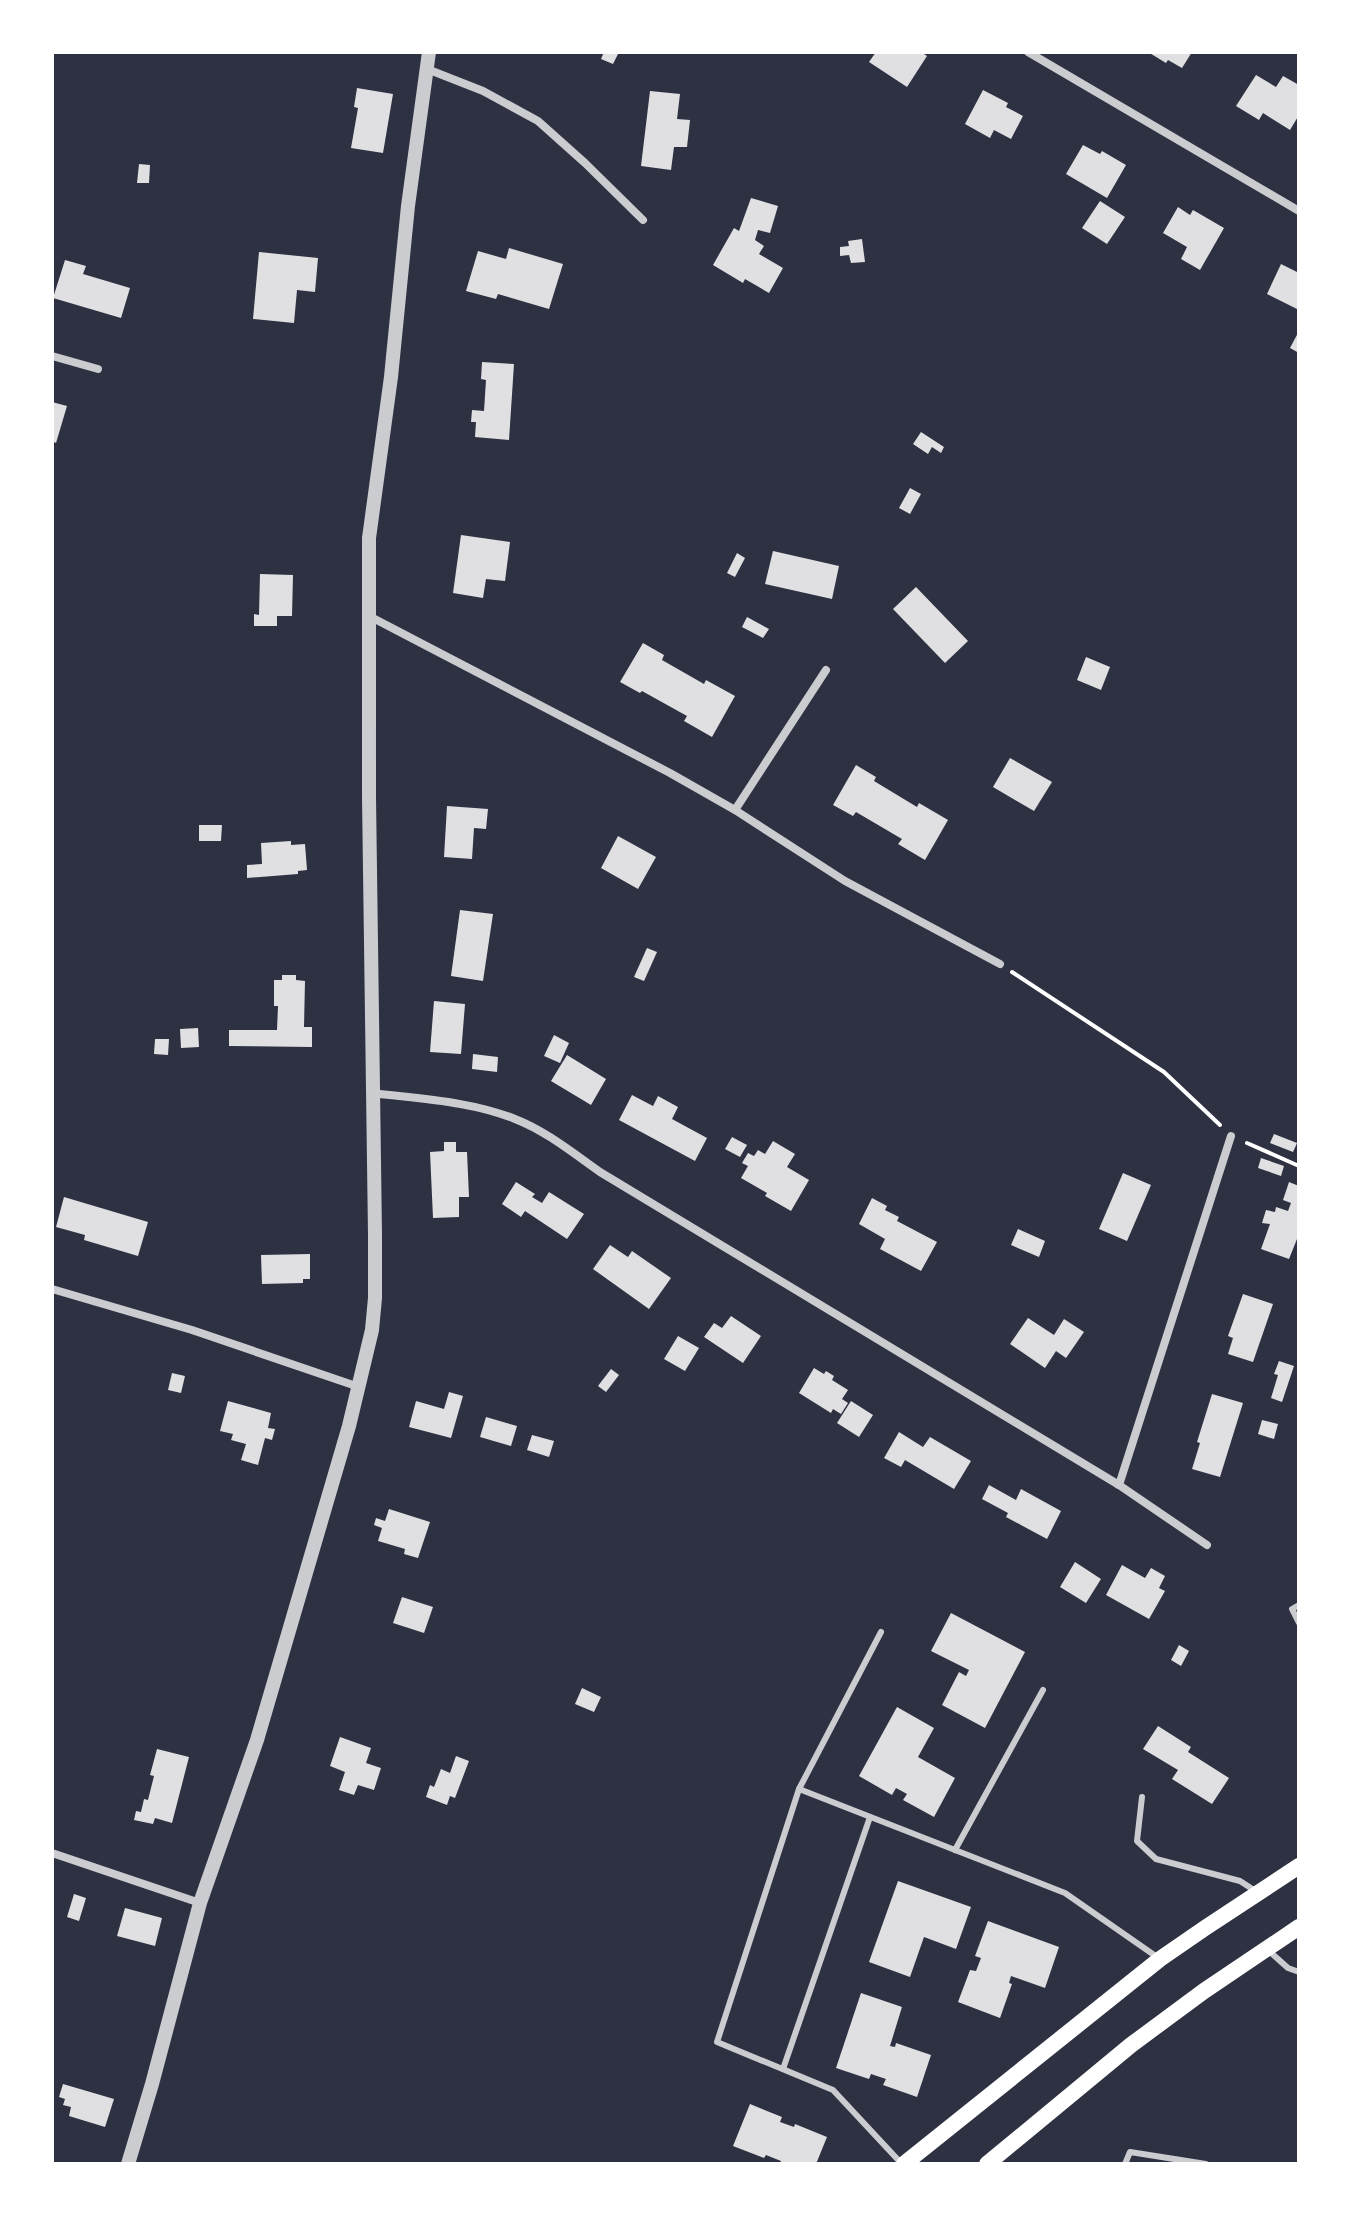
<svg xmlns="http://www.w3.org/2000/svg" width="1351" height="2216" viewBox="0 0 1351 2216" font-family="Karla,sans-serif">
  <rect width="100%" height="100%" fill="#2d3142"/>
  <g fill="#e0e0e3">
    <path d="M604,52H619L613,64L601,59Z"/>
    <path d="M876,52H921L927,56L907,87L869,62Z"/>
    <path d="M1148,52H1192L1182,68L1168,60L1166,63Z"/>
    <path d="M1256,75L1276,87L1283,76L1299,85V115L1290,130L1263,113L1259,120L1236,106Z"/>
    <path d="M357,88L393,94L383,153L351,148L358,108L354,107Z"/>
    <path d="M983,90L1008,103L1006,107L1023,116L1011,139L994,130L990,138L965,124Z"/>
    <path d="M650,91L680,94L677,119L690,120L687,147H674L671,170L641,166Z"/>
    <path d="M1083,145L1100,154L1102,151L1126,165L1107,198L1066,174Z"/>
    <path d="M139,164L150,165L149,183H137Z"/>
    <path d="M751,198L778,206L770,233L758,230L755,240L764,246L759,254L783,268L769,293L745,279L743,283L713,265L734,228L739,231Z"/>
    <path d="M1100,201L1125,217L1107,244L1082,228Z"/>
    <path d="M1178,207L1190,215L1193,210L1224,228L1200,270L1181,259L1187,247L1163,233Z"/>
    <path d="M862,239L865,262L851,263L849,255L840,256V247L849,246L848,241Z"/>
    <path d="M509,248L563,264L549,309L498,294L496,299L466,291L478,251L506,259Z"/>
    <path d="M259,252L318,258L315,292L297,290L294,323L253,319Z"/>
    <path d="M65,260L86,266L83,274L130,288L121,318L53,298Z"/>
    <path d="M1281,264L1299,273V310L1267,294Z"/>
    <path d="M1299,331V353L1290,348Z"/>
    <path d="M482,362L514,364L509,440L475,437L476,422H471L472,410L484,411L486,380L481,379Z"/>
    <path d="M52,402L67,406L56,443L52,441Z"/>
    <path d="M921,432L944,447L941,453L932,447L928,454L913,444Z"/>
    <path d="M910,488L921,494L910,514L899,508Z"/>
    <path d="M461,535L510,542L505,581L486,579L483,598L453,593Z"/>
    <path d="M773,551L839,566L832,599L765,584Z"/>
    <path d="M737,553L745,558L735,577L727,573Z"/>
    <path d="M260,574L293,575L292,616H277V626H254V614L259,615Z"/>
    <path d="M916,587L968,641L945,663L893,609Z"/>
    <path d="M747,617L769,629L763,638L742,627Z"/>
    <path d="M643,643L664,655L662,660L704,684L706,680L735,696L712,737L684,721L687,716L642,691L640,693L620,682Z"/>
    <path d="M1086,657L1110,667L1101,690L1077,680Z"/>
    <path d="M1010,758L1052,782L1034,811L993,787Z"/>
    <path d="M856,765L876,777L874,781L917,807L919,803L948,820L925,860L898,844L902,839L856,812L853,816L833,805Z"/>
    <path d="M447,806L488,809L486,829L474,828L472,859L444,857Z"/>
    <path d="M199,825H222L221,841H199Z"/>
    <path d="M618,836L656,857L638,889L601,868Z"/>
    <path d="M291,841V845L305,844L307,870L298,871V874L247,878V865L262,864L261,843Z"/>
    <path d="M460,910L493,914L483,981L451,976Z"/>
    <path d="M647,948L657,952L644,981L634,977Z"/>
    <path d="M282,975H296V980L305,981L304,1027H312V1047L229,1046V1030H277L278,1006H274V980H282Z"/>
    <path d="M434,1001L465,1004L461,1054L430,1052Z"/>
    <path d="M198,1028L199,1047L181,1048L180,1029Z"/>
    <path d="M554,1035L569,1043L560,1063L544,1056Z"/>
    <path d="M155,1039H169L168,1055L154,1054Z"/>
    <path d="M473,1054L498,1057L497,1072L472,1069Z"/>
    <path d="M567,1055L606,1079L591,1105L551,1081Z"/>
    <path d="M632,1095L653,1106L658,1096L678,1107L672,1119L707,1138L695,1161L619,1120Z"/>
    <path d="M1274,1134L1297,1143L1293,1152L1270,1143Z"/>
    <path d="M732,1137L747,1145L740,1157L725,1149Z"/>
    <path d="M773,1141L795,1154L787,1167L809,1180L791,1211L765,1196L767,1193L741,1178L748,1166L742,1163L748,1153L754,1156L758,1150L765,1154Z"/>
    <path d="M444,1142H456V1152H467L469,1197H459V1217L433,1218L430,1152L444,1151Z"/>
    <path d="M1261,1158L1284,1166L1281,1176L1258,1168Z"/>
    <path d="M1123,1173L1151,1185L1127,1241L1099,1229Z"/>
    <path d="M516,1182L535,1194L532,1197L542,1203L549,1192L584,1214L567,1239L525,1211L521,1217L502,1204Z"/>
    <path d="M1289,1182L1299,1186V1234L1289,1259L1261,1249L1270,1224L1262,1223L1266,1210L1275,1212L1276,1207L1288,1211L1291,1203L1283,1200Z"/>
    <path d="M64,1197L148,1222L138,1256L84,1240L85,1235L56,1227Z"/>
    <path d="M872,1198L887,1206L885,1210L899,1217L897,1221L937,1242L921,1271L880,1249L885,1239L859,1224Z"/>
    <path d="M1018,1229L1045,1241L1039,1257L1011,1245Z"/>
    <path d="M610,1245L628,1257L632,1251L671,1278L649,1309L593,1269Z"/>
    <path d="M310,1254V1279H303V1283L262,1284L261,1255Z"/>
    <path d="M1243,1294L1273,1304L1253,1362L1228,1354L1233,1338L1228,1336Z"/>
    <path d="M731,1316L761,1336L743,1363L704,1337L714,1323L722,1328Z"/>
    <path d="M1028,1318L1054,1335L1064,1319L1084,1332L1066,1358L1056,1351L1045,1368L1010,1344Z"/>
    <path d="M678,1336L699,1348L685,1371L664,1359Z"/>
    <path d="M1279,1361L1294,1366L1282,1402L1271,1398L1278,1375L1274,1374Z"/>
    <path d="M814,1368L824,1374L826,1371L834,1376L832,1380L848,1390L842,1399L848,1403L841,1414L833,1409L831,1413L799,1393Z"/>
    <path d="M611,1369L619,1375L606,1392L598,1386Z"/>
    <path d="M172,1373L185,1376L181,1393L168,1390Z"/>
    <path d="M449,1392L463,1396L451,1438L409,1427L416,1401L444,1409Z"/>
    <path d="M1212,1394L1243,1403L1220,1477L1192,1469L1200,1443L1197,1442Z"/>
    <path d="M228,1401L271,1413L268,1428L275,1429L272,1440L265,1438L258,1465L241,1460L246,1444L231,1440L233,1434L220,1431Z"/>
    <path d="M851,1401L873,1415L859,1437L837,1423Z"/>
    <path d="M486,1417L517,1426L511,1446L480,1437Z"/>
    <path d="M1262,1420L1278,1424L1274,1439L1258,1434Z"/>
    <path d="M899,1432L923,1447L930,1437L971,1461L954,1489L905,1460L901,1467L884,1458Z"/>
    <path d="M532,1435L554,1441L549,1457L527,1450Z"/>
    <path d="M989,1485L1016,1500L1021,1489L1061,1511L1047,1539L1006,1517L1008,1513L982,1499Z"/>
    <path d="M389,1509L430,1522L418,1558L404,1554L405,1549L378,1541L382,1528L374,1525L376,1518L385,1521Z"/>
    <path d="M1075,1562L1101,1579L1086,1603L1060,1587Z"/>
    <path d="M1122,1565L1145,1578L1151,1568L1165,1576L1159,1588L1165,1591L1149,1619L1106,1595Z"/>
    <path d="M402,1597L433,1607L424,1633L393,1623Z"/>
    <path d="M951,1613L1025,1652L985,1728L942,1705L959,1672L966,1676L969,1670L931,1651Z"/>
    <path d="M1179,1645L1189,1651L1181,1666L1171,1660Z"/>
    <path d="M582,1688L601,1697L594,1712L575,1704Z"/>
    <path d="M897,1707L934,1728L918,1757L955,1778L934,1817L903,1800L907,1794L896,1788L892,1795L859,1776Z"/>
    <path d="M1158,1726L1191,1747L1188,1752L1229,1778L1212,1804L1172,1779L1178,1770L1143,1749Z"/>
    <path d="M340,1737L371,1748L366,1763L381,1768L374,1790L358,1785L354,1795L339,1790L345,1772L330,1766Z"/>
    <path d="M157,1749L189,1757L172,1823L155,1818L153,1824L134,1820L136,1811L141,1812L144,1799L148,1800L154,1776L150,1775Z"/>
    <path d="M456,1756L469,1761L455,1798L450,1796L447,1805L426,1797L430,1785L434,1787L441,1769L450,1773Z"/>
    <path d="M898,1881L971,1907L956,1949L924,1937L910,1977L869,1962Z"/>
    <path d="M74,1894L86,1898L79,1921L67,1917Z"/>
    <path d="M125,1908L162,1918L155,1946L117,1936Z"/>
    <path d="M988,1921L1059,1947L1045,1988L1011,1976L1009,1983L1012,1984L1000,2018L958,2002L970,1970L976,1971L981,1958L975,1956Z"/>
    <path d="M861,1993L902,2007L890,2046L895,2047L896,2043L931,2055L917,2097L883,2085L886,2079L871,2074L869,2079L836,2068Z"/>
    <path d="M63,2084L114,2099L105,2127L69,2116L71,2107L63,2105L65,2099L59,2097Z"/>
    <path d="M750,2104L782,2117L780,2122L794,2127L795,2124L827,2137L816,2164H780L781,2161L766,2155L764,2158L733,2146Z"/>
  </g>
  <g fill="none" stroke-linecap="round" stroke-linejoin="round">
    <g stroke="#fff" stroke-width="4">
      <path d="M1012,972L1164,1072L1220,1125"/>
      <path d="M1247,1143L1299,1166"/>
    </g>
    <g stroke="#caccd0" stroke-width="6">
      <path d="M1299,1605L1292,1609L1299,1623"/>
      <path d="M881,1632L799,1789L717,2042L833,2090L901,2163"/>
      <path d="M799,1789L1065,1893L1157,1957"/>
      <path d="M1142,1797L1137,1841L1156,1859L1240,1881L1257,1892"/>
      <path d="M955,1850L1043,1690"/>
      <path d="M1269,1951L1288,1968L1299,1972"/>
      <path d="M783,2069L870,1817"/>
      <path d="M1125,2164L1130,2152L1206,2164"/>
    </g>
    <g stroke="#caccd0" stroke-width="8">
      <path d="M1028,52L1299,211"/>
      <path d="M427,69L483,91L538,121L585,163L643,220"/>
      <path d="M52,356L98,369"/>
      <path d="M369,616L670,773L735,810L845,881L1000,964"/>
      <path d="M735,810L826,670"/>
      <path d="M372,1093C420,1099 470,1101 515,1119C546,1131 573,1153 600,1172L1119,1485L1207,1545"/>
      <path d="M52,1289L192,1330L359,1387"/>
      <path d="M1119,1485L1231,1136"/>
      <path d="M52,1853L200,1903"/>
    </g>
    <path stroke="#caccd0" stroke-width="14" d="M128,2164L152,2084L200,1903L257,1740L349,1426L372,1330L375,1298V1235L369,797V538L391,377L408,206L429,52"/>
    <g stroke="#fff" stroke-width="16">
      <path d="M904,2164L1160,1959L1205,1928L1299,1866"/>
      <path d="M987,2164L1131,2045L1204,1991L1299,1927"/>
    </g>
  </g>
  <rect width="1351" height="2216" fill="none" stroke="#ffffff" stroke-width="108"/>
</svg>
